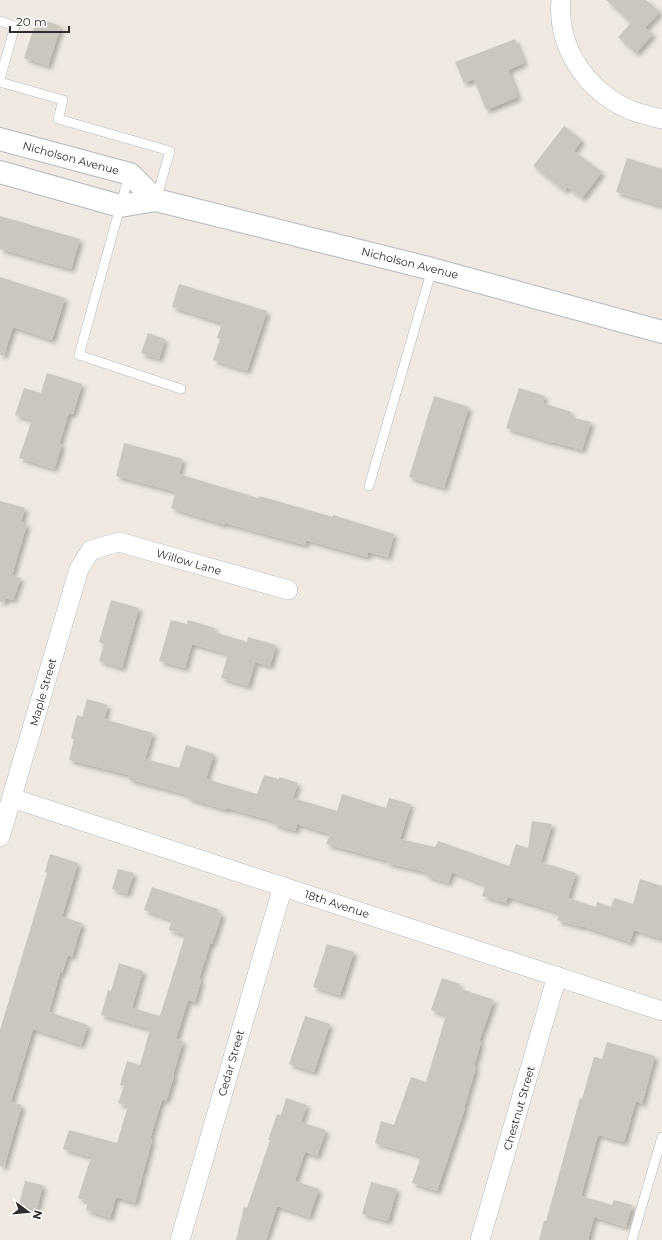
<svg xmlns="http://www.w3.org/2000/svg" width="662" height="1240" viewBox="0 0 662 1240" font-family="Montserrat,sans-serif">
  <defs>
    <filter id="shadow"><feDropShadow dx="3.5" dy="3.5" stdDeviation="2" flood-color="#0004"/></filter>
  </defs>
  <rect width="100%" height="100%" fill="#efe9e1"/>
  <g fill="#cbc7bf" filter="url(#shadow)">
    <path d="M606,0H646L660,12L645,28L653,34L636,53L618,37L631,23Z"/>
    <path d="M37,18L61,26L48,66L24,58Z"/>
    <path d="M515,39L524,63L508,70L518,97L486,110L474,79L464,83L455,62Z"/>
    <path d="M564,126L582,140L574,151L602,172L582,198L567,187L565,191L533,166Z"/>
    <path d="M627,158L662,169V206L616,192Z"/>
    <path d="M0,216L80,239L71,269L0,249Z"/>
    <path d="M0,277L65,298L52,340L13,327L4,355H0Z"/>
    <path d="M179,284L267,311L247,371L213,360L220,339L217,338L222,323L172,307Z"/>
    <path d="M148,333L165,339L159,359L141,353Z"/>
    <path d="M47,373L82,384L73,414L69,413L59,444L62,445L54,469L19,458L32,420L15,415L24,388L41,393Z"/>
    <path d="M519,388L545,396L543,403L571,412L570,417L591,422L582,450L553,442V443L506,428Z"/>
    <path d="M434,396L469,407L444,488L409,477Z"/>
    <path d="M124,443L183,459L179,474L258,498L259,496L333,517V515L394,534L388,557L368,552L367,557L306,540L305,545L225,523V525L171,508L176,492L116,476Z"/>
    <path d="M0,501L25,508L21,522L27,524L12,575L21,578L13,600L6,598L4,602H0Z"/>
    <path d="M111,600L139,608L122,668L99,661L104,644L99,642Z"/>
    <path d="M171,620L187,624L188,620L215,628L214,632L247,642L248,637L276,645L270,666L255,662L248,686L221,678L228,654L192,644L185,668L159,661Z"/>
    <path d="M87,699L108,705L104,719L153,733L145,759L179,768L186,745L214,754L206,779L257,794L264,775L279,779V777L298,783L293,798L337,811L342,794L386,808L389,798L411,804L400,839L435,847L438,841L509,866L516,844L528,848L532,821L552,824L541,862L576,873L568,898L596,907L597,902L611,907L614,898L633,904L640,879L662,886V939L634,930L630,942L582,926L581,927L557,920L559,913L538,906L508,897L506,903L482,896L486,885L452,872L448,883L425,875L426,872L387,863L388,861L326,844L330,834L297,824L295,831L273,824L274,821L227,808L226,810L187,798L188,795L128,779L129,775L69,760L74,739L71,738L77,715L82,717Z"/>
    <path d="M50,854L78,863L62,917L82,923L72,957L68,955L62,973H60L49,1012L88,1025L81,1045L33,1029L11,1102L22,1105L4,1167L0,1166V1030L47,873L45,872Z"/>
    <path d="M118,869L134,873L127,894L112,889Z"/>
    <path d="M152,887L218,909L217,912L222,914L212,944H210L199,979L201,980L195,1002L188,1000L176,1039L183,1041L173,1075L174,1076L166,1101L162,1099L150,1139L152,1140L135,1203L116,1197L110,1218L86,1210L88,1201L78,1198L91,1157L63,1149L69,1130L117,1143L128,1106L118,1103L124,1086L120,1085L127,1061L140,1065L150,1029L101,1015L108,990L111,991L119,963L143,971L132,1008L160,1016L185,935L169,930L172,920L144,910Z"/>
    <path d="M327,944L354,952L340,995L313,987Z"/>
    <path d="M442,978L460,984L458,988L494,1000L479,1041L481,1042L474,1066L476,1067L464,1108H465L437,1191L412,1183L421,1156L375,1143L381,1121L394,1125L411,1077L426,1082L446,1015L431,1010Z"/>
    <path d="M305,1016L330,1024L314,1072L289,1064Z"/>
    <path d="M607,1042L655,1056L642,1104L636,1101L624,1142L598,1135L581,1196L612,1205L614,1200L632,1205L626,1227L594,1217L588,1240H539L544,1221H546L580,1098L582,1099L594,1057L602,1059Z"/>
    <path d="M286,1098L307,1105L301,1122L326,1130L317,1156L305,1152L295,1181L319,1189L309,1217L277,1206L266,1240H236L244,1207L247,1208L270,1140H268L277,1114L281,1115Z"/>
    <path d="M25,1181L43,1185L37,1209L19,1204Z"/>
    <path d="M371,1182L397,1189L388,1221L362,1214Z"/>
  </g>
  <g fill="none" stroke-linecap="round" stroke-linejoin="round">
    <defs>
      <g id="service">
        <path d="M0,21L15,26L0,79"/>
        <path d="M0,82L63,100L58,119L170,151L156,199"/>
        <path d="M129,175L79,355L181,389"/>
        <path d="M369,486L432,269"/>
        <path d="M632,1240L662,1137"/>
      </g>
      <g id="minor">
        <path d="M561,0C557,48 586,90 630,110C640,114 651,116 662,119"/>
        <path d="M12,798L662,1011"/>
        <path d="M0,837L79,569L91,550L119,542L288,590"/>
        <path d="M180,1240L283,886"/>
        <path d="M480,1240L557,976"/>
      </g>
      <g id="secondary">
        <path d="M0,139L130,174L156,200"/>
        <path d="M0,172L120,206L156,200L432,269L662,332"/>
      </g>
    </defs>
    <use href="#service" stroke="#b4b7c1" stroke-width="10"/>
    <use href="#minor" stroke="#b4b7c1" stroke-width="20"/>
    <use href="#secondary" stroke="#b4b7c1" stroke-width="24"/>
    <use href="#service" stroke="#fff" stroke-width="9"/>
    <use href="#minor" stroke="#fff" stroke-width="19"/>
    <use href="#secondary" stroke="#fff" stroke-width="22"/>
  </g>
  <g text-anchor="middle" stroke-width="4" stroke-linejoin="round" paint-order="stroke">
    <g font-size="11" fill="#2e2e2e" stroke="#fff">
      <text transform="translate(71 158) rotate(15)" y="4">Nicholson Avenue</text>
      <text transform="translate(410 263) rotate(14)" y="4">Nicholson Avenue</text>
      <text transform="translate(189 562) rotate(16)" y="4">Willow Lane</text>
      <text transform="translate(43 692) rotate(-74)" y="4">Maple Street</text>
      <text transform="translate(337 904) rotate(18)" y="4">18th Avenue</text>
      <text transform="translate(231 1063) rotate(-74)" y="4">Cedar Street</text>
      <text transform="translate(519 1108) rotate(-74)" y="4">Chestnut Street</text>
    </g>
  </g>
  <g transform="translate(28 1212) rotate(106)" stroke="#ffffff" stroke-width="3" paint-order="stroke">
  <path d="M0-3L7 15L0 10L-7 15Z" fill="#2e2e2e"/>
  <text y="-6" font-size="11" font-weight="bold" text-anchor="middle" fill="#2e2e2e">N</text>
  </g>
  <path d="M10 26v6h59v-6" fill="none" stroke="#2e2e2e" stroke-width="2"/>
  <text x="16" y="26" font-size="12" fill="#2e2e2e" stroke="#ffffff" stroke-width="3" paint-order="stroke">20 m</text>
</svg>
